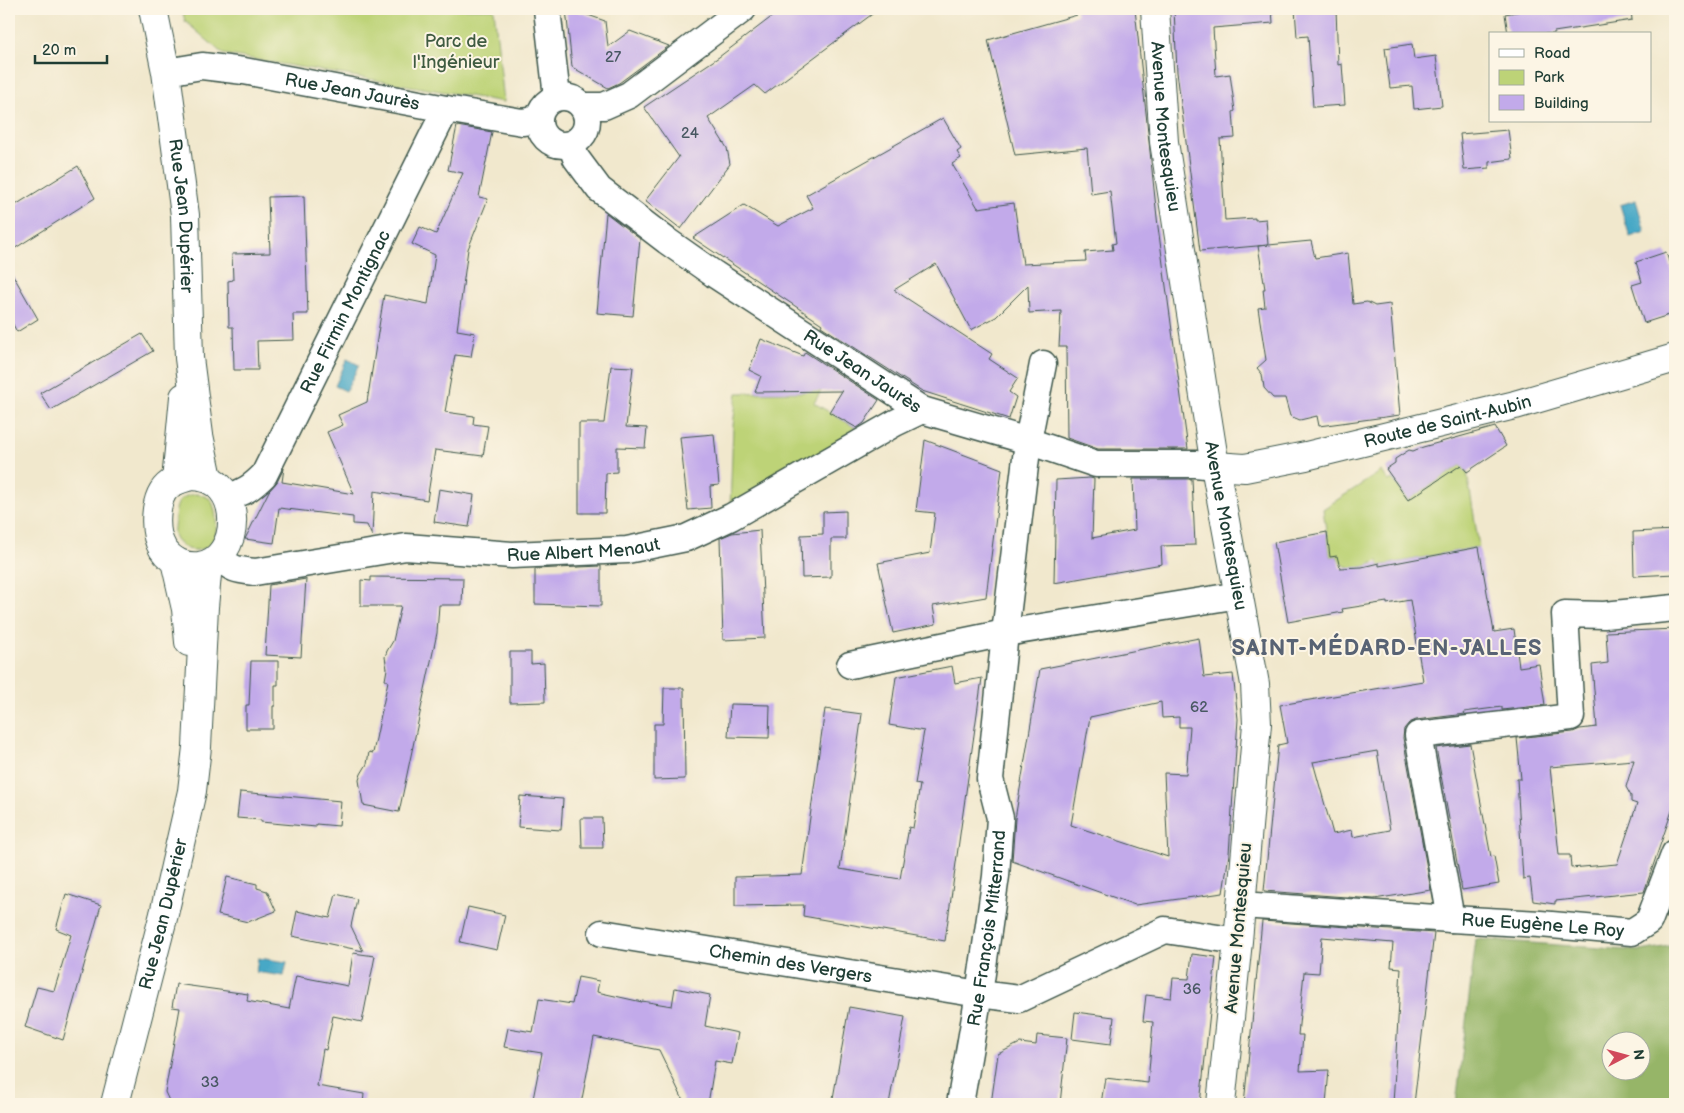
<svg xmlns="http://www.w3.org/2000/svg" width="1684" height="1113" viewBox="0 0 1684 1113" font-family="'Balsamiq Sans',sans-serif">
  <rect width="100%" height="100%" fill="#fcf5e5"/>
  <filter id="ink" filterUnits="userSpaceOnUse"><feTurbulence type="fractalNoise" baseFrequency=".02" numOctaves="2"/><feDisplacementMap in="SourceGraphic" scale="10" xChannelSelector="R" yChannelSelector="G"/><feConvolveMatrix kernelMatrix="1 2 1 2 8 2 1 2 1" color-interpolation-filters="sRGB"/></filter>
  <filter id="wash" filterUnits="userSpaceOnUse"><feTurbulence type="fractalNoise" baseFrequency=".0096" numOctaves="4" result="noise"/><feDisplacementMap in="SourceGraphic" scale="20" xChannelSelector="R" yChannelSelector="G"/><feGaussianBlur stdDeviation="1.12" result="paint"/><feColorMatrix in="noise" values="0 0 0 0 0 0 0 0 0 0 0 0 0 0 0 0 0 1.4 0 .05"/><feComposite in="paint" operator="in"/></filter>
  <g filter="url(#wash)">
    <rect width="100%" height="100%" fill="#f1e8cd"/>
    <g fill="#bdd377" stroke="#6e8856">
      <path d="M182,9H494L504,102L223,54L185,21Z"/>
      <path d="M822,363L833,370L814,403L860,430L730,509L733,426L737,393L804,392Z"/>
      <path d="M1461,465L1467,472L1479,547L1379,566L1378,560C1366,569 1343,573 1337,556L1330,557L1323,509L1382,471L1388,481L1393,479L1408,500Z"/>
      <path d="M196,494C201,495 206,496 210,499C216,505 218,529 215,536C212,545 203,551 194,550C186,550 176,543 174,534C173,530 175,524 175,519C176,503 179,496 196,494Z"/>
    </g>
    <path fill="#96b568" stroke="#5a794e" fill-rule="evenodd" d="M1476,939L1641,951L1675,945V1104H1456ZM1612,1040H1642V1070H1612Z"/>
    <g fill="#47a8c6" stroke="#33727d">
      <path d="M1636,200L1645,232L1630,237L1620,205Z"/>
      <path d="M347,359L359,365L346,391L335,386Z"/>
      <path d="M258,958L287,962L284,976L256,972Z"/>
    </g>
    <g id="blocks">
      <g fill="#c2aaea" fill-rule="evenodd">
        <path d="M566,9H571L605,21L608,47L630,31L669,46L619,83L608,88L572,67Z"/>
        <path d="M782,9H879L765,94L755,85L708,118L727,148L730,164L681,229L645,201L679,157L644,107L719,57Z"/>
        <path d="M1076,9H1135L1158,227L1188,449H1098L1067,438L1066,347H1059L1061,311L1029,313L1028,285L996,317L971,330L936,264L894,290L992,354L989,359L1018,378L1009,392L1016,397L1009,419L922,391L821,326L822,324L693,238L744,205L778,226L813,208L806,195L943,118L961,149L957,152L961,158L952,164L978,208L1014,203L1023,264L1086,261L1085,252L1113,250L1112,244L1116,243L1110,191L1091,194L1087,148L1015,155L988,40L1077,15Z"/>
        <path d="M1174,9H1272L1273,23L1213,28L1216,76L1230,74L1235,111L1233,112L1235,138L1220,139L1225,220L1255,218V220L1266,219L1268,245L1200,251L1177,72Z"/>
        <path d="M1295,9H1336L1338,65L1342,64L1345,105L1313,107L1308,36L1297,37Z"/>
        <path d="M1533,9H1631L1632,20L1554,32V34H1508L1505,14Z"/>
        <path d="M1412,44L1414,59L1436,56L1442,106L1414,109L1412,86L1390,88L1385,48Z"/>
        <path d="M457,126L492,132L479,197L488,199L468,249L457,330L475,333L471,357L455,355L445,412L474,416L473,424L488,426L483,456L435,450L427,500L374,491L372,536L367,525L353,524V517L279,508L274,543L245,539L269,491L277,482L284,468L282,482L354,494L327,432L343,425L338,415L367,402L384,295L428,304L435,255L412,244L420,227L436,234L463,173L448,170Z"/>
        <path d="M1508,130L1512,159L1489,162V168L1464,170L1460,134Z"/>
        <path d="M78,166L95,198L9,252V209Z"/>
        <path d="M304,196L308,314H293L294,340L257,341L258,370H234L233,327H229L228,281L233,280L232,254L270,253L268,197Z"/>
        <path d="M606,213L640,239L633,316L597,313Z"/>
        <path d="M1311,241L1315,258L1348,253L1353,304L1367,302L1375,306L1390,304L1400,415L1319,426L1317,416L1300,420L1290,416L1285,398H1273L1264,388L1262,374L1257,368L1266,360L1258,308L1265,307L1263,289H1265L1258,246Z"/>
        <path d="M1666,252L1675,280V313L1644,323L1632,285L1642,282L1636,262Z"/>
        <path d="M9,268L38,319L17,332L9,317Z"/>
        <path d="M142,334L153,351L51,410L40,393Z"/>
        <path d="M761,339L803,356L805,352L879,400L864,423L857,428L829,412L842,391L755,392L761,376L749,370Z"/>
        <path d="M611,366L633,367L626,427L647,428L645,448L617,447V472L606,473L605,513H579V423H604Z"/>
        <path d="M1495,427L1506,446L1467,472L1461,465L1408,500L1386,469L1395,463V459L1409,450L1413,451L1423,447Z"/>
        <path d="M714,434L719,485L710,486L711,508L688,510L680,437Z"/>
        <path d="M925,440L1002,469L986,597L933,606L936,624L893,633L878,563L930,553L935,513L916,511Z"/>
        <path d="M1090,478L1094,479L1092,538L1135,530L1133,479H1192L1195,545L1161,546L1162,564L1054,583L1056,480Z"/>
        <path d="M439,489L474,495L469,527L434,522Z"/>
        <path d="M846,511V539H831V577L802,578L801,535L823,534V512Z"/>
        <path d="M760,530L765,638L723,640L720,538L732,533Z"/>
        <path d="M1675,530V574L1634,576L1633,532Z"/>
        <path d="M1327,532L1330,557L1337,556L1340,568L1362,567L1379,563V566L1479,547L1494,632L1514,629L1519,667L1539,664L1545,705L1502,710V707L1464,712L1465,714L1416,720L1409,723L1404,729L1403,738L1431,890L1374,899L1264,891L1278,745L1287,743L1280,705L1423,681L1410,600L1387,604V602L1342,609L1343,612L1288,622L1274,542ZM1377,751L1390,830L1353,837L1352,830L1333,834L1313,762Z"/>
        <path d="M601,566V606L535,604V569Z"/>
        <path d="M371,577L463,578L462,605H439L437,633L399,812L363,805L359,780L361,774L367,764L369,752L373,753L388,681L385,680L387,669L385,657L387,651L393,641L401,606H361V580L371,581Z"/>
        <path d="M306,579L301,657L265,655L269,585Z"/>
        <path d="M1675,629V802L1644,892L1555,901V904L1533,901L1530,878L1523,879L1517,779H1521L1517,738L1573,732L1580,729L1597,727L1592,665L1608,663L1606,632ZM1634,760L1626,787L1631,796V802L1637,804L1617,864L1571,868L1570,855H1559L1550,767Z"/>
        <path d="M1199,638L1204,677L1233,674L1238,719L1229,854L1223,893L1135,905L1012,861L1015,819L1040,669ZM1161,702L1162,718L1179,717V727H1190L1186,774L1164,773L1168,857L1071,825L1090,717Z"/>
        <path d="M510,652H531V664L544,663L545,702L510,703Z"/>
        <path d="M251,661H278V685H275V706H273V729H246V705H249Z"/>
        <path d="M952,666L955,683L982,678L945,941L803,916L804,905L735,906V877L802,875L825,709L862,714L840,869L900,879L909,827L913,828L920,785L915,784L924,731L889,725L896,677Z"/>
        <path d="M664,688H684L685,779L654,780V724H663Z"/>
        <path d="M730,704L770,705L769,738L728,737Z"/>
        <path d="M1470,744L1491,857L1494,856L1499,884L1462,890L1436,748Z"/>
        <path d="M240,792L341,801L339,826L316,824V827L261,822V820L237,818Z"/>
        <path d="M520,796L563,799L561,830L518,827Z"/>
        <path d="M581,818H602L603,848H582Z"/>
        <path d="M227,877L257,884V888L267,891L276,911L248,922L218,915Z"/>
        <path d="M66,894L101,905L63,1040L25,1027L37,987L54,991L71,935L56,929Z"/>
        <path d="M336,894L357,899L351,926L363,951L292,936L297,911L330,918Z"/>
        <path d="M468,907L505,915L497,950L460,942Z"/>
        <path d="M1262,921L1434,933L1414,1104H1393L1401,968L1391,967L1393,943L1322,937L1319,973L1304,972L1298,1035H1303L1300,1071L1329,1070L1326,1104H1244Z"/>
        <path d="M353,953L375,956L362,1022L333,1016L326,1050L323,1049L317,1086L364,1094L363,1104H178L170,1103L165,1092L180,1008L172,1007L176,984L248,994L247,1001L289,1009L296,976L348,986Z"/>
        <path d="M1192,954L1216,957L1200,1104H1101L1105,1078L1148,1083L1153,1022L1143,1021L1146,995L1171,998L1173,978L1189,979Z"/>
        <path d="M578,977L599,981L597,992L642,1002V1001L672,1006L675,988L710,995L705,1026L738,1033L732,1064L715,1061L708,1104H685L659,1050L594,1037L581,1104H541L542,1100L533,1099L542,1053L504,1047L508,1028L533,1032L539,999L572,1004Z"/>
        <path d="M849,1007L905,1017L889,1104H832Z"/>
        <path d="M1075,1012L1114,1017L1111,1044L1072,1039Z"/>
        <path d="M1037,1035L1067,1038L1060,1104H991L998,1054L1020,1043L1036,1045Z"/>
      </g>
    </g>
  </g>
  <g filter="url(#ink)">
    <use href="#blocks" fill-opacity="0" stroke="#3e574b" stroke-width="1"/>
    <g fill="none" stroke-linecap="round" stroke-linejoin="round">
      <defs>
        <g id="minor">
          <path d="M547,9L557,97"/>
          <path id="s1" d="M166,72L202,66L244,71L446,109L522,122L538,120"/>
          <circle cx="563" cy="121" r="24"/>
          <path d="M583,106H604L629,95L743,9"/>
          <path id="s2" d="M571,144L576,158L599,189L667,241L714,274L922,410L1028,441L1096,464H1195L1215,466"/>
          <path id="s3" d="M228,497C245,492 252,487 264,475L446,109"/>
          <path id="s4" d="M219,557C232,570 237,570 255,572L406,547L512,555L627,550L686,538L731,517L895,423L922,410"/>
          <path d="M850,665L1005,633L1239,595"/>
          <path d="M1241,905L1451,919L1418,735L1571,717L1565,614L1604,615L1675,608"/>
          <path id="s5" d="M1451,919L1540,924L1632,932L1649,921L1675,853"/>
          <path id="s6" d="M602,933L979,994L1019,999L1165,930L1238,941"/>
          <path id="s7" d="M960,1104L979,994L996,876L1000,818L990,779L1005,633L1028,441L1043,364"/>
        </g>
        <g id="tertiary">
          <path id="s8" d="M153,9L166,72L185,215L189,358L199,435L208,478"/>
          <path id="s9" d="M1215,466L1245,468L1306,456L1515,405L1675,358"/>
          <path d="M191,476C247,476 242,562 199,566C185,568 171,561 163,549C153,533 153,496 170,484C176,480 185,478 191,476Z"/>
          <path d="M176,481L184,397"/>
          <path d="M175,561L186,609L189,642"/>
          <path id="s10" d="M115,1104L164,914L192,791L197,747L204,607L208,564"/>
        </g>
        <g id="secondary">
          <path id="s11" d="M1155,9L1164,142L1215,466L1255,684L1257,724L1238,941L1221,1104"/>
        </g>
      </defs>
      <use href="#minor" stroke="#3e574b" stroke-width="29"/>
      <use href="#tertiary" stroke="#3e574b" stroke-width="30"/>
      <use href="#secondary" stroke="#3e574b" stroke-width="30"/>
      <use href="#minor" stroke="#fff" stroke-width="26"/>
      <use href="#tertiary" stroke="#fff" stroke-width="28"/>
      <use href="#secondary" stroke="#fff" stroke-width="28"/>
    </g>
  </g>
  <g text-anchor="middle" stroke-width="4" stroke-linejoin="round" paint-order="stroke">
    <g font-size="15" fill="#485862">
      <text x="613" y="62">27</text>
      <text x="690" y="138">24</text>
      <text x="1199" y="712">62</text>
      <text x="1192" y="994">36</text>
      <text x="210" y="1087">33</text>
    </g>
    <g font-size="18" fill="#3f5b41" stroke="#fcf5e5">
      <text x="456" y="47">Parc de<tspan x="456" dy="21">l'Ingénieur</tspan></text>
    </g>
    <g font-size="18" fill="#1f3d34" stroke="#fcf5e5">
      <text dy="6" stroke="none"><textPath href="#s1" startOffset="189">Rue Jean Jaurès</textPath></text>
      <text dy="6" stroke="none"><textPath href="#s11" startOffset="118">Avenue Montesquieu</textPath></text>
      <text dy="6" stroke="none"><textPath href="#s8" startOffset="209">Rue Jean Dupérier</textPath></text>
      <text dy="6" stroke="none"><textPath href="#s3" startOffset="225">Rue Firmin Montignac</textPath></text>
      <text dy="6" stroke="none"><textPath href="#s2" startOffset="374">Rue Jean Jaurès</textPath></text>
      <text dy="6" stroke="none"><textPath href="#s9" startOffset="238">Route de Saint-Aubin</textPath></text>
      <text dy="6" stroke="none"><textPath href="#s11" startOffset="522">Avenue Montesquieu</textPath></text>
      <text dy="6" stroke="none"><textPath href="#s4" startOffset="371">Rue Albert Menaut</textPath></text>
      <text dy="6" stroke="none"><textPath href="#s10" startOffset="196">Rue Jean Dupérier</textPath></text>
      <text dy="6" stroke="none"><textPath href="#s5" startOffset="92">Rue Eugène Le Roy</textPath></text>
      <text dy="6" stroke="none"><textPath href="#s7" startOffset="178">Rue François Mitterrand</textPath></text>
      <text transform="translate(1238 928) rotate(-85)" y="6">Avenue Montesquieu</text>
      <text dy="6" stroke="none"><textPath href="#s6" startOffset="191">Chemin des Vergers</textPath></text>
    </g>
    <g font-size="22" font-weight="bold" letter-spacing="1" fill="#586374" stroke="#fcf5e5">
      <text x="1387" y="655">SAINT-MÉDARD-EN-JALLES</text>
    </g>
  </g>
  <rect width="1684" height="1113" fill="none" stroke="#fcf5e5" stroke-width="30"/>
  <rect x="1489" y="32" width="162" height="90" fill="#fcf5e5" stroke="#a4ab9e"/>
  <rect x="1499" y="49" width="25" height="8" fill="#ffffff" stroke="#a4ab9e"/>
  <text x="1534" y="58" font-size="15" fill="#1f3d34">Road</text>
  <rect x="1499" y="70" width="25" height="15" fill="#bdd377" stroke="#a4ab9e"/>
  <text x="1534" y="82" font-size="15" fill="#1f3d34">Park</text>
  <rect x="1499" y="95" width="25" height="15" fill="#c2aaea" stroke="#a4ab9e"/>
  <text x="1534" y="108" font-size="15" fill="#1f3d34">Building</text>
  <g transform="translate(1626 1056) rotate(84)"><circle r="24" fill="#fcf5e5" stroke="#a4ab9e"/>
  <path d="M0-4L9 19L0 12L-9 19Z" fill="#d1495b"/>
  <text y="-8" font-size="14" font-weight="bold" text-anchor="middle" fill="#1f3d34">N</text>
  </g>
  <path d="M35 55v8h72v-8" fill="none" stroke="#1f3d34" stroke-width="2.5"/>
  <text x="42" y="55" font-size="15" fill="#1f3d34" stroke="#fcf5e5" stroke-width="4" paint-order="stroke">20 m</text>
</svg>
